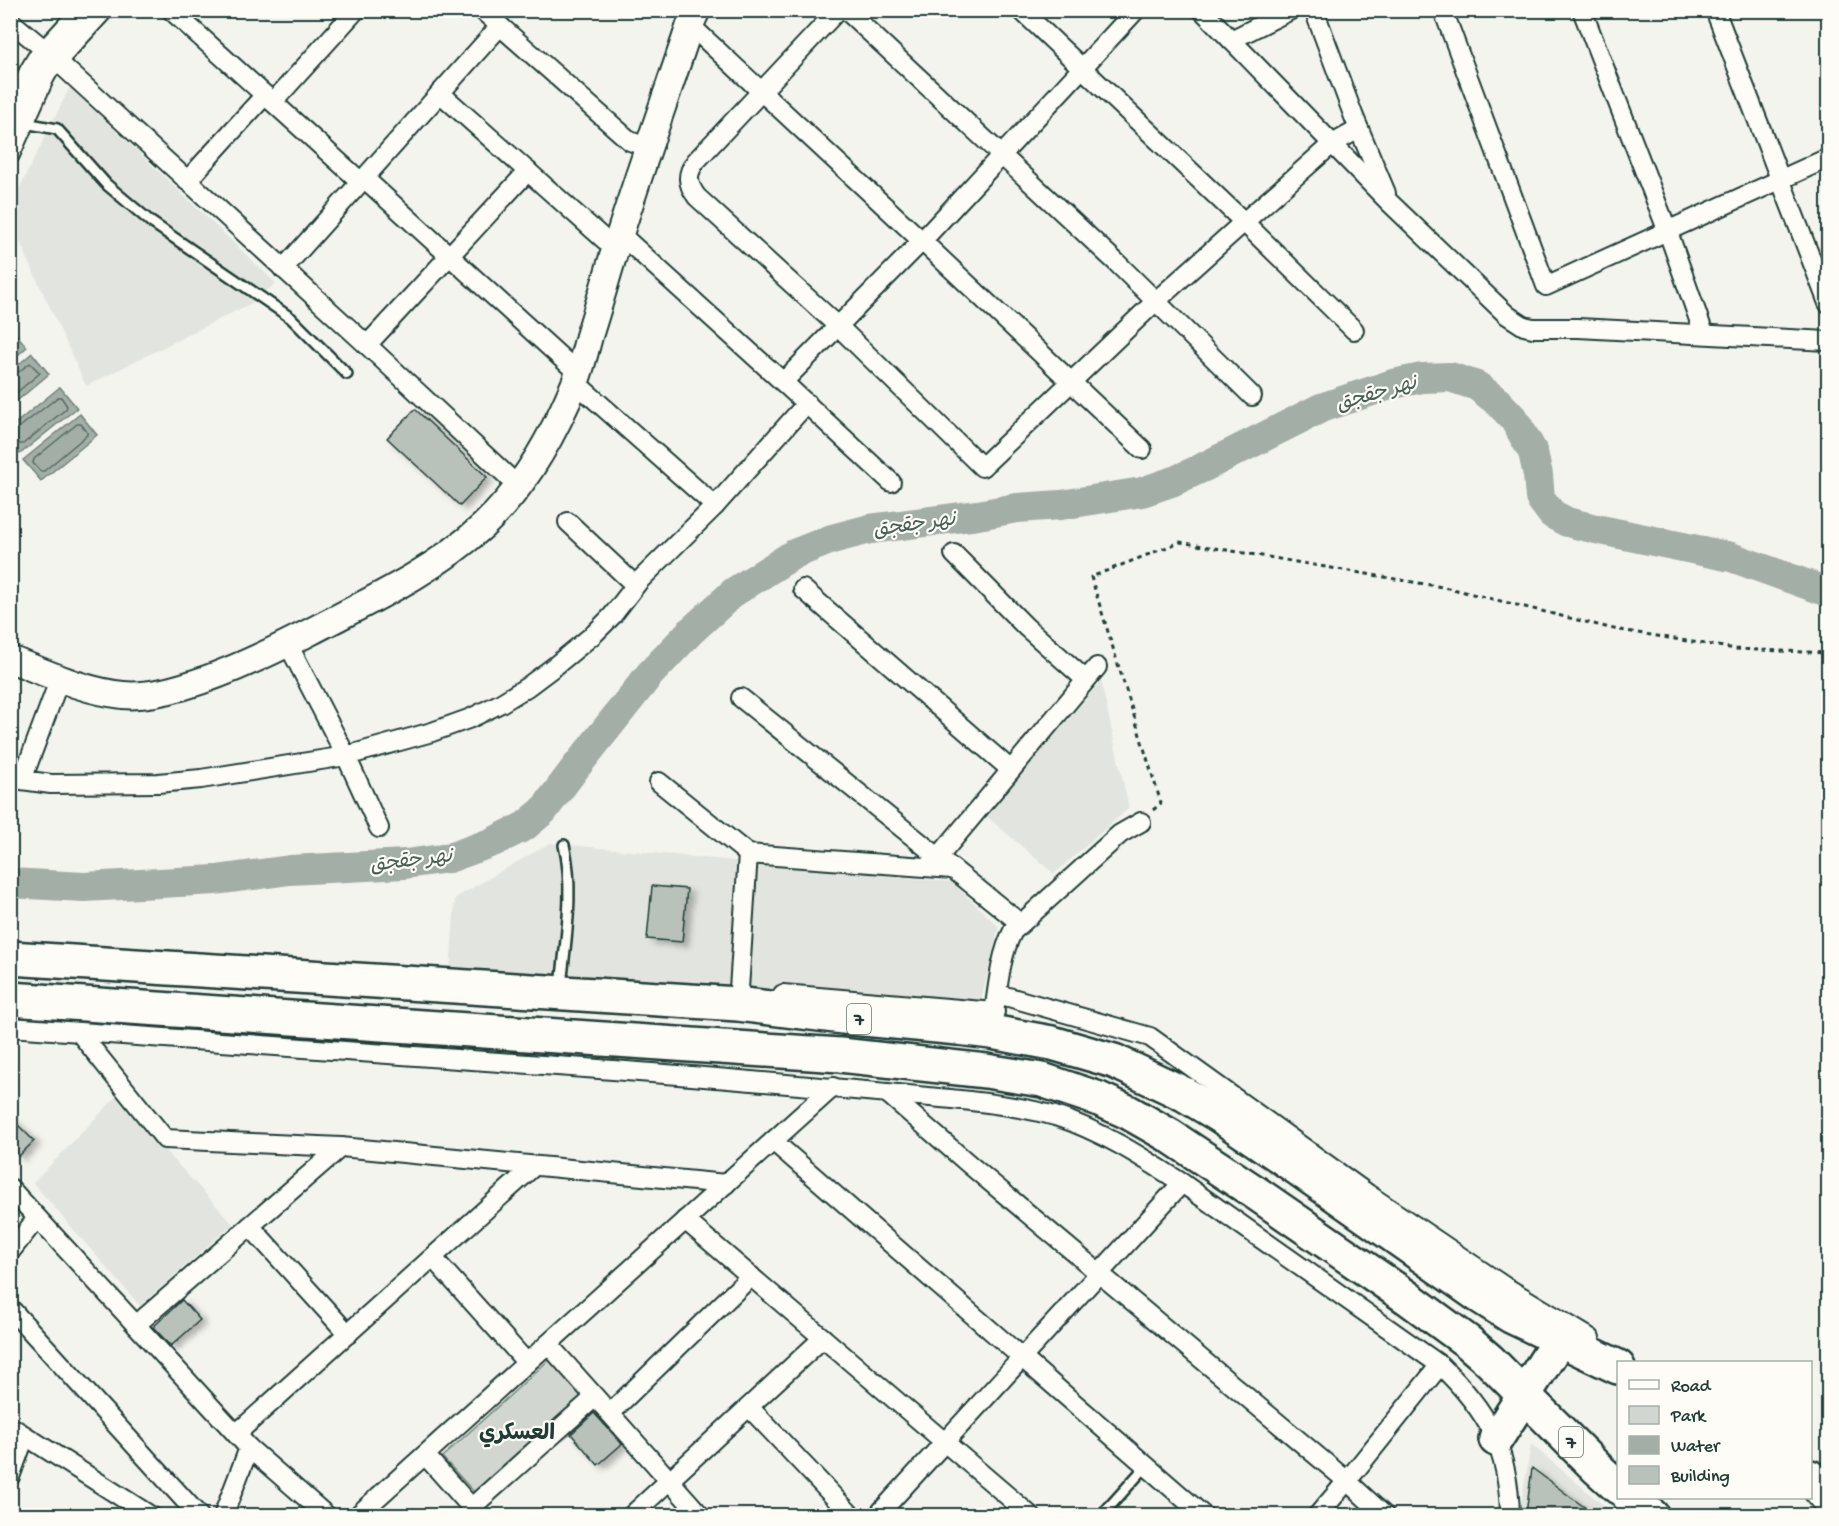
<svg xmlns="http://www.w3.org/2000/svg" width="1839" height="1526" viewBox="0 0 1839 1526" font-family="'Gochi Hand','Playpen Sans Arabic',sans-serif">
  <defs>
    <filter id="shadow"><feDropShadow dx="6" dy="4" stdDeviation="3" flood-color="#0004"/></filter>
  </defs>
  <rect width="100%" height="100%" fill="#f4f4ef"/>
  <filter id="ink" filterUnits="userSpaceOnUse"><feTurbulence type="fractalNoise" baseFrequency=".0167" numOctaves="2"/><feDisplacementMap in="SourceGraphic" scale="12" xChannelSelector="R" yChannelSelector="G"/><feConvolveMatrix kernelMatrix="1 2 1 2 8 2 1 2 1" color-interpolation-filters="sRGB"/></filter>
  <g filter="url(#ink)">
    <g fill="#e2e5df">
      <path d="M70,87L276,283L252,303L86,386L11,223L10,207Z"/>
      <path d="M1101,681L1129,808L1054,874L986,816Z"/>
      <path d="M550,843L952,882L999,927L980,1005L450,973L455,898Z"/>
      <path d="M116,1097L233,1224L140,1306L33,1183Z"/>
      <path d="M1531,1444L1615,1515L1519,1516Z"/>
    </g>
    <path fill="#d1d6d1" stroke="#788a82" stroke-width="1.5" d="M551,1358L585,1394L476,1494L442,1457Z"/>
    <g fill="#a3aea7" stroke="#6e8179" stroke-width="1.5">
      <path d="M10,327L27,347L11,361H10Z"/>
      <path d="M32,353L49,374L11,406V371Z"/>
      <path d="M60,387L77,408L20,454L11,442V427Z"/>
      <path d="M80,414L97,435L41,481L23,460Z"/>
    </g>
    <g fill="none" stroke-linecap="round" stroke-linejoin="round">
      <g stroke="#546a62" stroke-width="1.5">
        <path d="M10,375L16,374L30,363L40,373L10,398"/>
        <path d="M77,424H81L87,432V435L44,471H40L33,463L34,459Z"/>
        <path d="M10,432L16,430L58,397H61L67,406L66,409L23,444H20L16,440L10,439"/>
      </g>
      <path stroke="#a3aea7" stroke-width="30" d="M10,883L84,887L216,880L290,870L405,864L449,858L493,842L525,826L543,811L576,767L650,674L691,631L734,592L794,554L832,539L870,529L978,515L1017,508L1061,505L1142,492L1174,481L1202,468L1321,408L1393,384L1422,378L1450,377L1477,386L1498,402L1514,419L1533,452L1538,475L1540,498L1552,514L1567,522L1596,529L1731,557L1828,592"/>
    </g>
    <g fill="#b9c1bb" stroke="#1f3d34" stroke-width="1.5" filter="url(#shadow)">
      <path d="M415,409L487,477L460,506L387,438Z"/>
      <path d="M652,886L687,889L682,942L647,939Z"/>
      <path d="M10,1117L34,1141L19,1156L10,1147Z"/>
      <path d="M182,1300L200,1320L171,1346L153,1327Z"/>
      <path d="M594,1413L622,1444L598,1465L571,1434Z"/>
      <path d="M1532,1468L1572,1498L1595,1515H1537L1526,1514Z"/>
    </g>
    <g fill="none" stroke-linecap="round" stroke-linejoin="round">
      <defs>
        <g id="lane">
          <path d="M25,123L57,129L106,184L151,222L291,318L347,374"/>
          <path d="M561,988C565,941 575,891 564,845"/>
          <path d="M1101,1516L1147,1465"/>
        </g>
        <g id="street">
          <path d="M171,10L361,182"/>
          <path d="M482,10L630,141L649,148"/>
          <path d="M838,10L696,161C686,174 687,184 697,197L838,326L982,467L1156,301L1244,222L1332,144L1359,129"/>
          <path d="M846,10L1116,262L1252,396"/>
          <path d="M1021,10L1244,222L1354,330"/>
          <path d="M1202,10L1389,202L1507,315L1524,326L1533,328H1578L1828,341"/>
          <path d="M1314,10L1354,117L1386,193"/>
          <path d="M1443,10L1546,286L1828,158"/>
          <path d="M1582,10L1668,232L1704,334"/>
          <path d="M1715,10L1828,303"/>
          <path d="M10,21L44,49L367,345L518,486"/>
          <path d="M690,25L922,241L1142,449"/>
          <path d="M1231,40L1291,10"/>
          <path d="M440,93L615,249"/>
          <path d="M273,102L356,10"/>
          <path d="M10,112L29,71L36,59L81,10"/>
          <path d="M10,155L44,79L49,70L104,10"/>
          <path d="M364,178L578,373"/>
          <path d="M187,181L265,95"/>
          <path d="M620,234L783,382L891,482"/>
          <path d="M283,269L500,26"/>
          <path d="M367,345L528,171"/>
          <path d="M575,382L715,506"/>
          <path d="M783,382L922,241L1136,10"/>
          <path d="M568,522L635,585"/>
          <path d="M954,554L1026,627L1086,680"/>
          <path d="M803,589L1011,770"/>
          <path d="M288,644L346,756L379,828"/>
          <path d="M60,678L22,780L51,784L158,783L201,779L346,756L432,732L471,718L501,703L527,687L555,666L594,634L612,616L639,581L715,506L807,403"/>
          <path d="M741,698L1020,923"/>
          <path d="M659,782L748,854L952,869"/>
          <path d="M931,866L1097,667"/>
          <path d="M783,994L995,1012"/>
          <path d="M998,994L1150,1037L1368,1194L1504,1286L1590,1338"/>
          <path d="M738,1004L748,854"/>
          <path d="M10,1027C242,1043 473,1059 704,1077C775,1083 847,1089 918,1096C964,1100 1011,1104 1055,1116C1100,1130 1142,1157 1182,1183L1440,1365C1487,1410 1509,1449 1510,1516"/>
          <path d="M79,1032L165,1139L341,1147L726,1184"/>
          <path d="M991,1032C997,1001 998,959 1013,931L1120,834L1141,822"/>
          <path d="M887,1093L970,1165L1347,1481L1385,1516"/>
          <path d="M773,1141L1204,1516"/>
          <path d="M10,1188L249,1448L327,1516"/>
          <path d="M685,1220L1031,1516"/>
          <path d="M250,1226L348,1334"/>
          <path d="M10,1252L37,1218"/>
          <path d="M433,1258L527,1363"/>
          <path d="M10,1308L199,1516"/>
          <path d="M136,1325L341,1147"/>
          <path d="M548,1344L701,1516"/>
          <path d="M749,1407L852,1516"/>
          <path d="M610,1413L751,1276"/>
          <path d="M10,1426L151,1516"/>
          <path d="M236,1434L534,1166"/>
          <path d="M425,1455L479,1516"/>
          <path d="M10,1477L25,1436"/>
          <path d="M472,1507L595,1397"/>
          <path d="M223,1516L249,1448"/>
          <path d="M357,1516L833,1087"/>
          <path d="M631,1516L823,1338"/>
          <path d="M877,1516L1182,1183"/>
          <path d="M1317,1516L1347,1481L1440,1365"/>
        </g>
        <path id="secondary" d="M10,659C46,673 84,691 123,695C174,700 264,656 310,632C369,601 433,572 483,526C524,488 554,434 575,383C581,368 585,352 589,336C600,302 609,268 620,234C642,164 667,94 690,25L697,10"/>
        <g id="highway">
          <path d="M10,958L738,1004L843,1017L958,1028L991,1032L1052,1043L1114,1061L1184,1094L1219,1115L1283,1158L1478,1295L1511,1316L1618,1367"/>
          <path d="M10,999L840,1055L986,1071L1042,1080L1099,1099L1128,1112L1170,1136L1256,1193L1408,1298L1468,1342L1489,1360L1598,1469L1618,1487"/>
          <path d="M1496,1439L1559,1340"/>
          <path d="M1810,1477L1828,1498"/>
          <path d="M1630,1498L1652,1516"/>
        </g>
      </defs>
      <use href="#lane" stroke="#1f3d34" stroke-width="14"/>
      <use href="#street" stroke="#1f3d34" stroke-width="22"/>
      <use href="#secondary" stroke="#1f3d34" stroke-width="30"/>
      <use href="#highway" stroke="#1f3d34" stroke-width="38"/>
      <path stroke="#1f3d34" stroke-width="3" stroke-dasharray="4.5 4.5" stroke-linecap="butt" d="M1153,810L1161,803L1091,577L1180,542L1448,588L1614,629L1736,649L1828,653"/>
      <use href="#lane" stroke="#fdfcf7" stroke-width="9"/>
      <use href="#street" stroke="#fdfcf7" stroke-width="18"/>
      <use href="#secondary" stroke="#fdfcf7" stroke-width="26"/>
      <use href="#highway" stroke="#fdfcf7" stroke-width="33"/>
    </g>
  </g>
  <g text-anchor="middle" stroke-width="4.5" stroke-linejoin="round" paint-order="stroke">
    <g fill="#fdfcf7" stroke="#62766e" stroke-width="1.5">
      <rect x="847" y="1004" width="24" height="30" rx="4.5"/>
      <rect x="1559" y="1427" width="24" height="30" rx="4.5"/>
    </g>
    <g font-size="18" font-weight="bold" fill="#1f3d34">
      <text x="859" y="1025">7</text>
      <text x="1571" y="1448">7</text>
    </g>
    <g font-size="21" font-style="italic" fill="#475f56" stroke="#fdfcf7">
      <text transform="translate(1376 392) rotate(-16)" y="7">نهر جقجق</text>
      <text transform="translate(914 523) rotate(-8)" y="7">نهر جقجق</text>
      <text transform="translate(411 859) rotate(-7)" y="7">نهر جقجق</text>
    </g>
    <g font-size="22" font-weight="bold" fill="#1f3d34" stroke="#fdfcf7">
      <text x="517" y="1439">العسكري</text>
    </g>
  </g>
  <rect width="1839" height="1526" fill="none" stroke="#fdfcf7" stroke-width="36"/>
  <rect x="18" y="18" width="1803" height="1490" fill="none" stroke="#1f3d34" stroke-width="2" filter="url(#ink)"/>
  <rect x="1617" y="1361" width="195" height="138" fill="#fdfcf7" stroke="#a4b0a9" stroke-width="1.5"/>
  <rect x="1629" y="1380" width="30" height="9" fill="#fdfcf7" stroke="#a4b0a9" stroke-width="1.5"/>
  <text x="1671" y="1391" font-size="18" fill="#1f3d34">Road</text>
  <rect x="1629" y="1406" width="30" height="18" fill="#d1d6d1" stroke="#a4b0a9" stroke-width="1.5"/>
  <text x="1671" y="1421" font-size="18" fill="#1f3d34">Park</text>
  <rect x="1629" y="1436" width="30" height="18" fill="#a3aea7" stroke="#a4b0a9" stroke-width="1.5"/>
  <text x="1671" y="1451" font-size="18" fill="#1f3d34">Water</text>
  <rect x="1629" y="1466" width="30" height="18" fill="#b9c1bb" stroke="#a4b0a9" stroke-width="1.5"/>
  <text x="1671" y="1481" font-size="18" fill="#1f3d34">Building</text>
</svg>
